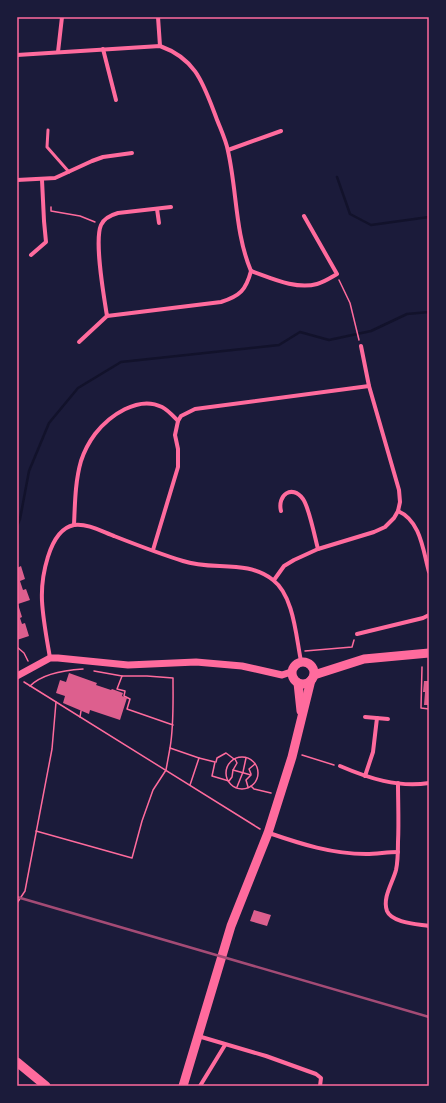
<svg xmlns="http://www.w3.org/2000/svg" width="446" height="1103" viewBox="0 0 446 1103" font-family="'IBM Plex Sans',sans-serif">
  <rect width="100%" height="100%" fill="#1b1b3a"/>
  <g fill="none" stroke-linecap="round" stroke-linejoin="round">
    <g stroke="#12122b" stroke-width="2.5">
      <path d="M337,177L350,214L371,225L429,217"/>
      <path d="M17,526L20,519L29,471L49,423L78,388L121,362L279,345L300,332L329,340L371,331L407,314L429,312"/>
    </g>
  </g>
  <g fill="#dd5f8e">
    <path d="M21,566L25,579L20,581L23,590L26,589L30,600L18,604L22,617L20,618L22,624L25,623L29,636L17,640V568Z"/>
    <path d="M69,673L97,683L96,685L111,690L112,689L123,693L122,696L127,698L120,720L90,710L89,714L63,703L65,696L56,693L60,680L66,682Z"/>
    <path d="M424,681H429V705H424L425,692H423Z"/>
    <path d="M254,910L271,915L267,926L250,921Z"/>
  </g>
  <g fill="none" stroke-linecap="round" stroke-linejoin="round">
    <g stroke="#ff6b9d" stroke-width="1.5">
      <path d="M51,207V211L80,216L95,222"/>
      <path d="M339,280L350,303L359,340"/>
      <path d="M17,647L24,653L28,661"/>
      <path d="M305,651L352,647L354,640"/>
      <path d="M422,667L421,708L429,709"/>
      <path d="M94,671L122,676"/>
      <path d="M24,682L260,829"/>
      <path d="M30,686C43,673 66,670 83,669"/>
      <path d="M80,717L81,711"/>
      <path d="M173,725L127,709L130,699L124,696L125,691L117,689L122,676H147L173,678C173,702 174,725 170,748L199,758L190,785"/>
      <path d="M302,755L334,765"/>
      <circle cx="242" cy="773" r="16"/>
      <path d="M199,758L215,762L212,776L229,781L232,777L233,770L237,763L235,759"/>
      <path d="M216,762L217,758L226,753L234,759"/>
      <path d="M233,770L251,775L246,780L248,787"/>
      <path d="M251,774L249,769L255,764"/>
      <path d="M251,786L254,789L271,793"/>
      <path d="M237,787L243,772L246,758"/>
      <path d="M36,831L132,858L142,821L153,790L166,770L170,748"/>
      <path d="M17,903L25,891L52,749L56,702"/>
      <path d="M394,1086H396"/>
    </g>
    <path stroke="#ff6b9d" stroke-width="3" d="M48,130L47,147L69,172"/>
    <g stroke="#ff6b9d" stroke-width="4">
      <path d="M158,17L160,46"/>
      <path d="M103,49L116,100"/>
      <path d="M58,52L62,17"/>
      <path d="M17,55L160,46C196,59 203,83 216,117C220,128 226,140 228,151C237,191 235,233 251,271"/>
      <path d="M228,150L281,131"/>
      <path d="M17,180L55,178L92,161L103,157L132,153"/>
      <path d="M171,207L118,213C111,215 104,218 101,225C94,241 104,297 107,316L221,302C240,296 246,290 251,271"/>
      <path d="M157,209L159,223"/>
      <path d="M31,255L46,242L44,221L42,180"/>
      <path d="M251,271C271,278 296,290 317,284C324,282 330,278 337,274L304,216"/>
      <path d="M79,342L107,316"/>
      <path d="M361,346L369,386L399,490L400,502L398,511"/>
      <path d="M178,421L181,416L195,409L369,386"/>
      <path d="M281,511C277,495 292,484 303,499C309,507 315,538 318,549"/>
      <path d="M74,525C75,504 75,482 81,461C84,452 89,442 95,434C109,416 138,395 162,407C168,410 173,416 178,421L175,435L178,449V467L153,550"/>
      <path d="M274,580L284,566L294,560L318,549L374,532L385,527L394,518L398,511C421,521 423,551 429,572"/>
      <path d="M357,634L423,618L429,615"/>
      <path d="M50,658C47,640 43,620 42,601C41,580 48,530 74,525C87,523 103,532 114,536C137,545 160,554 183,561C212,571 247,559 273,580C294,596 296,637 301,661"/>
      <path d="M365,717L388,719"/>
      <path d="M340,766C368,778 398,788 429,783"/>
      <path d="M365,776L373,752L377,718"/>
      <path d="M398,783C398,803 399,822 398,842C398,851 398,861 396,870C393,882 382,898 387,911C392,923 418,924 429,926"/>
      <path d="M269,833C301,844 332,854 366,854C377,854 387,852 398,852"/>
      <path d="M198,1036L266,1056L316,1074L321,1078L320,1086"/>
      <path d="M200,1086L225,1045"/>
    </g>
    <path stroke="#ff6b9d" stroke-width="7" d="M17,676L50,658H58L128,665L196,662L242,666L282,675L291,672"/>
    <g stroke="#ff6b9d" stroke-width="9">
      <circle cx="303" cy="673" r="11"/>
      <path d="M314,675L364,659L429,653"/>
      <path d="M298,683L301,711"/>
      <path d="M17,1062L46,1086"/>
      <path d="M183,1086L231,926L268,833L292,757L311,680"/>
    </g>
    <path stroke="#a44b75" stroke-width="2.5" d="M17,897L429,1017"/>
  </g>
  <rect width="446" height="1103" fill="none" stroke="#1b1b3a" stroke-width="36"/>
  <rect x="18" y="18" width="410" height="1067" fill="none" stroke="#ff6b9d" stroke-width="1.5"/>
</svg>
